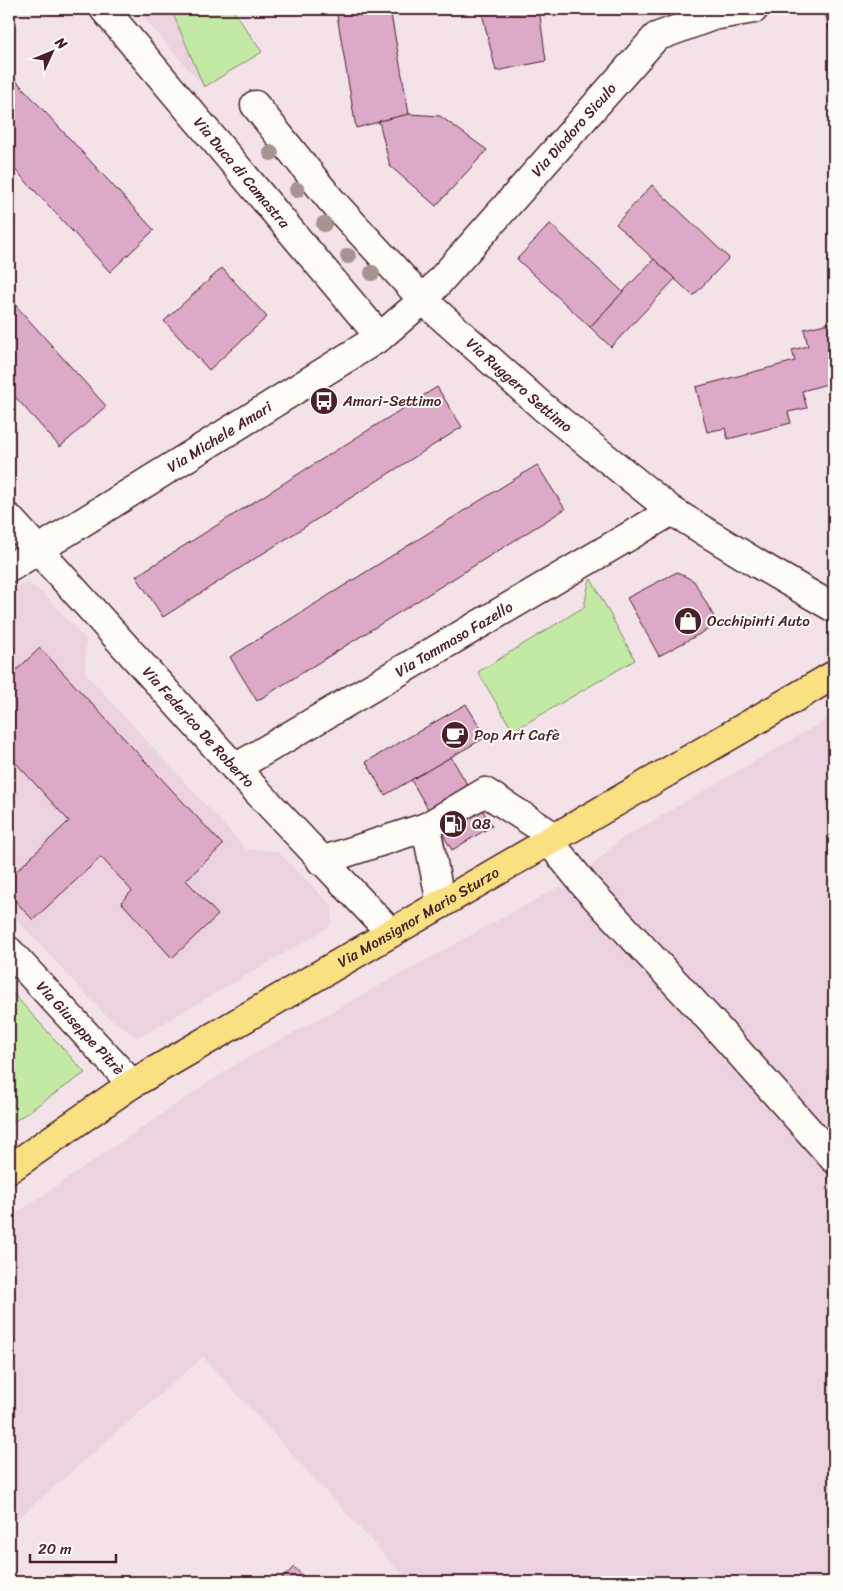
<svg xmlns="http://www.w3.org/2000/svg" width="843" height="1591" viewBox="0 0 843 1591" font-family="Sriracha,sans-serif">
  <rect width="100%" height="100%" fill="#f3e3e9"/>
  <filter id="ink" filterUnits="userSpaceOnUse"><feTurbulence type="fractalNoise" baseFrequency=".02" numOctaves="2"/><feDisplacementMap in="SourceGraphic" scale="10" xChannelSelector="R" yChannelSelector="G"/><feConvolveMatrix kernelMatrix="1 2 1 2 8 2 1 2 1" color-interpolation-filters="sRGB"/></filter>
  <g filter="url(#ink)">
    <g fill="#ecd2df">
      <path d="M136,9H171L204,87Z"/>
      <path d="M27,583L43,593L86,640L85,673L246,849L277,851L332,906V919L328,928L147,1033L137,1037L107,1017L9,912V589Z"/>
      <path d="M834,715V1582H409L203,1357L9,1526V1218L231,1067L560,886L576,893L587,870L618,841Z"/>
    </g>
    <g fill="#c3eaa5" stroke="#868468">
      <path d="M171,9H232L262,52L204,87Z"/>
      <path d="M591,579L635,660L513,731L478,672L584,607L589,582Z"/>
      <path d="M9,989L85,1073L9,1125Z"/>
    </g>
    <g fill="#dcaac7" stroke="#4a1f2b">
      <path d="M336,9H390L409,114L356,128Z"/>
      <path d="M481,9H539L546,61L496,71Z"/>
      <path d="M824,9H834V49Z"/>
      <path d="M9,73L154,230L110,272L9,163Z"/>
      <path d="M409,114L440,116L487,150L436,206L390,166L379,121Z"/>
      <path d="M652,185L729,258L693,296L616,224Z"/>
      <path d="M550,224L623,292L590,327L517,259Z"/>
      <path d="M654,259L675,279L611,347L590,327Z"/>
      <path d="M222,268L267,317L209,370L164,321Z"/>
      <path d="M9,298L106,406L60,447L9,390Z"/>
      <path d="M834,322V382L802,391L807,408L788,412L791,423L728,439L725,428L707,432L696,387L795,361L792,350L808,346L804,329Z"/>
      <path d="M437,387L462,427L163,617L136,576Z"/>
      <path d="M537,465L565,509L257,701L230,657Z"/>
      <path d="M677,572L694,581L718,624L659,656L627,598Z"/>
      <path d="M40,648L223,845L186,880L218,915L172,958L121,902L132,891L101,857L33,920L9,894V878L69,821L16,763L9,770V677Z"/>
      <path d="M466,704L486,737L385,795L366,762Z"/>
      <path d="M451,757L492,826L452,850L411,780Z"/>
      <path d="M294,1567L309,1582H278Z"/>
    </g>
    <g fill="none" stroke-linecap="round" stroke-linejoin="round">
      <defs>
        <g id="minor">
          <path id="s1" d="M104,9L380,337"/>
          <path id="s2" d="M255,105L330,199L423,300L544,408L672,511L758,564L834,608"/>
          <path id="s3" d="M9,518L235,768L391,933"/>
          <path id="s4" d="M9,568L380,337L423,300L656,37L713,16L754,9"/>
          <path id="s5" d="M235,768L672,511"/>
          <path d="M549,841L586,887L711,1021L834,1159"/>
          <path d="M321,861L426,827"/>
          <path d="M441,904L426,827L485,792L555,837"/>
          <path id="s6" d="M9,951L132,1084"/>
        </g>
        <g id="major">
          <path id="s7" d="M9,1169L132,1084L834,675"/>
        </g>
      </defs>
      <use href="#minor" stroke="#4a1f2b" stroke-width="31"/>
      <use href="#major" stroke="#4a1f2b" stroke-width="31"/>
      <use href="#minor" stroke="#fdfcf7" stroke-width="28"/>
      <use href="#major" stroke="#f9e181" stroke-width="28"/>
    </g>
    <g fill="#a79392">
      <circle cx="271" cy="153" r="8"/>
      <circle cx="297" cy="190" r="8"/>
      <circle cx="324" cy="224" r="8"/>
      <circle cx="348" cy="256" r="8"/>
      <circle cx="372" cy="273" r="8"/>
    </g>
  </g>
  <defs>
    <symbol id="bus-disc" viewBox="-11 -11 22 22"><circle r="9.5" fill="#4a1f2b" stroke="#fdfcf7"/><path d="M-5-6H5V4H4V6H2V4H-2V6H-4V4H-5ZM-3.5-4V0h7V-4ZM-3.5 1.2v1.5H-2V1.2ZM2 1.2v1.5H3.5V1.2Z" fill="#fff"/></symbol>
    <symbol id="shop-disc" viewBox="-11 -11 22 22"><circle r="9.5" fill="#4a1f2b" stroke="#fdfcf7"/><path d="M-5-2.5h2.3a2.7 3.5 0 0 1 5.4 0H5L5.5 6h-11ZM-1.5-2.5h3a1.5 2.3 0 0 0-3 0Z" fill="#fff"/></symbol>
    <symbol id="cafe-disc" viewBox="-11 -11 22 22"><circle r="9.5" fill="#4a1f2b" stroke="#fdfcf7"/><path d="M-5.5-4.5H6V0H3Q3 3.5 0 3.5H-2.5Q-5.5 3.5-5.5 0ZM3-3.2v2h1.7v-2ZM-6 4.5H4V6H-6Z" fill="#fff"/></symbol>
    <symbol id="fuel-disc" viewBox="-11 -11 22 22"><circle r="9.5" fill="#4a1f2b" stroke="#fdfcf7"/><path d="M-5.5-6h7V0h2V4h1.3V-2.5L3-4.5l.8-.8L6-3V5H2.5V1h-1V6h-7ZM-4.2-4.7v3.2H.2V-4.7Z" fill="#fff"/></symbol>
  </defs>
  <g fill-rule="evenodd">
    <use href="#bus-disc" x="308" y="385" width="32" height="32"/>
    <use href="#shop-disc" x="672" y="605" width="32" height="32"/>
    <use href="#cafe-disc" x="439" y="719" width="32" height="32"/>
    <use href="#fuel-disc" x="437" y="808" width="32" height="32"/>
  </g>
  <g text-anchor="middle" stroke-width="4" stroke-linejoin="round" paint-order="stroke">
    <g font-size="15" fill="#4a1f2b" stroke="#fdfcf7">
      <text dy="5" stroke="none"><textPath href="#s4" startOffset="721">Via Diodoro Siculo</textPath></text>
      <text dy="5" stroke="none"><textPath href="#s1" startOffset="214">Via Duca di Camastra</textPath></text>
      <text dy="5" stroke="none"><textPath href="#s2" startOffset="386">Via Ruggero Settimo</textPath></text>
      <text dy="5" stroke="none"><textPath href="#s4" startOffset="248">Via Michele Amari</textPath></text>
      <text dy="5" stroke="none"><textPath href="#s5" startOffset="254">Via Tommaso Fazello</textPath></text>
      <text dy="5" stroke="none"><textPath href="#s3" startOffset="282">Via Federico De Roberto</textPath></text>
      <text dy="5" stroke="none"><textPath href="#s7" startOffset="481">Via Monsignor Mario Sturzo</textPath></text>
      <text dy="5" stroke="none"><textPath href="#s6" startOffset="105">Via Giuseppe Pitrè</textPath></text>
    </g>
    <g font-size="15" fill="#4a1f2b" stroke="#fdfcf7" text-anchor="start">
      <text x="343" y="406">Amari-Settimo</text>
      <text x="707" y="626">Occhipinti Auto</text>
      <text x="474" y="740">Pop Art Cafè</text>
      <text x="472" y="829">Q8</text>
    </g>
  </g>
  <rect width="843" height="1591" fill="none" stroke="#fdfcf7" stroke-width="30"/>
  <rect x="15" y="15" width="813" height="1561" fill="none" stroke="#4a1f2b" stroke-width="2" filter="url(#ink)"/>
  <g transform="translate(52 52) rotate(46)" stroke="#fdfcf7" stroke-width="4" paint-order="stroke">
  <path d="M0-4L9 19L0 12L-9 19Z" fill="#4a1f2b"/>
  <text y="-8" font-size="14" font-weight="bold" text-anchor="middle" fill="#4a1f2b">N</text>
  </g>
  <path d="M30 1554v8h86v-8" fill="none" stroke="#4a1f2b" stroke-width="2.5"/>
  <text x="38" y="1554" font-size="15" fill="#4a1f2b" stroke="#fdfcf7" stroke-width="4" paint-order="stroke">20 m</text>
</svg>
